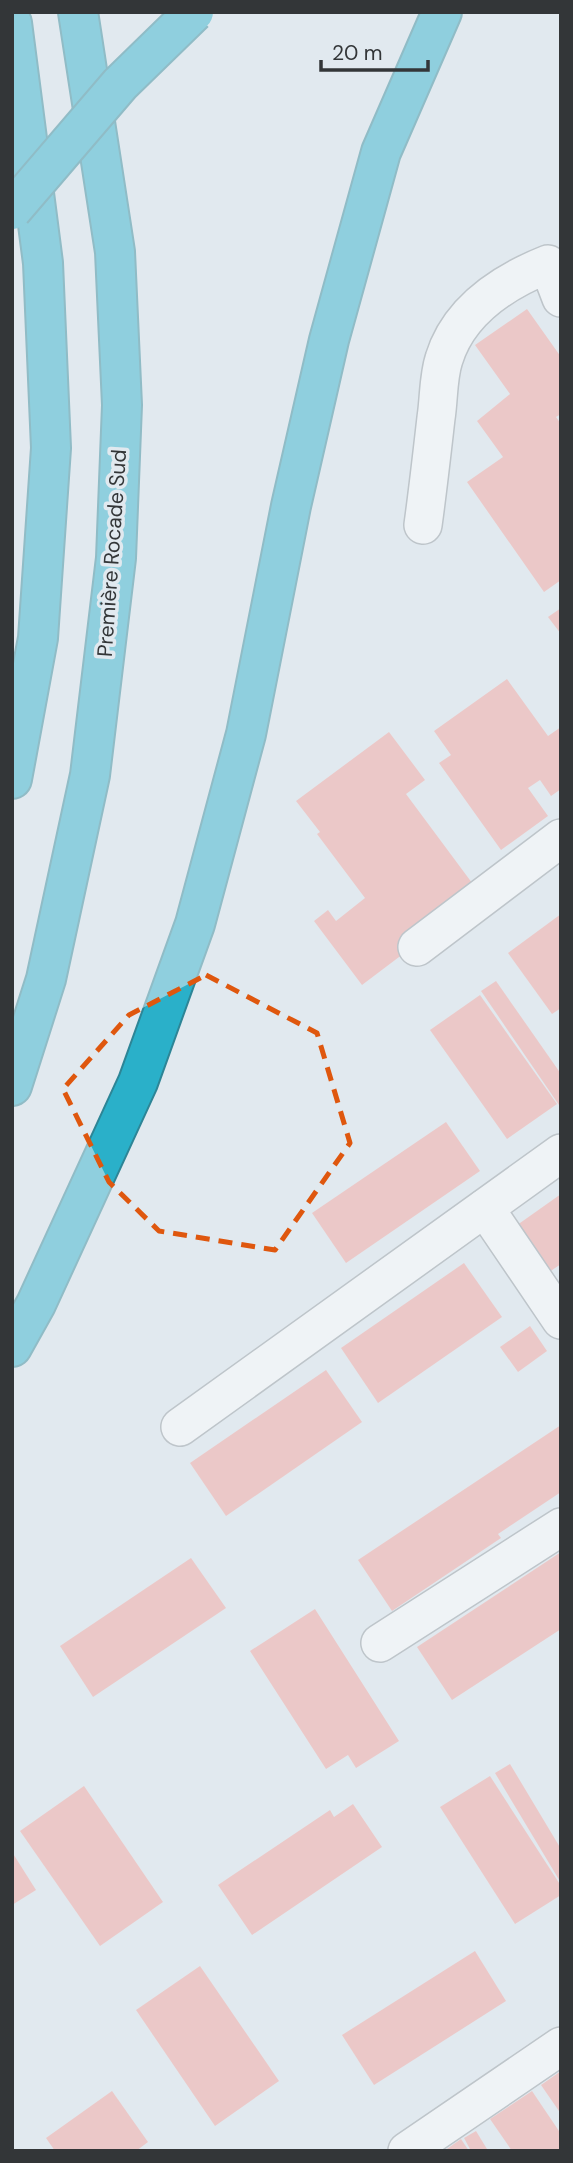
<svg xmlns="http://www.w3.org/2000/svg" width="573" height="2163" font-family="'DM Sans',sans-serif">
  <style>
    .building { fill: #f7a199 }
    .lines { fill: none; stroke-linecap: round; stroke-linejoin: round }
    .minor-casing { stroke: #92999e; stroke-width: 40 }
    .highway-casing { stroke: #2d8596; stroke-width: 42 }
    .minor { stroke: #fff; stroke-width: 37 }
    .highway { stroke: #2ab0c9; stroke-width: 38 }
    .highway-bridge-casing { stroke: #2d8596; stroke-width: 42; stroke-linecap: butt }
    .highway-bridge { stroke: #2ab0c9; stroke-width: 38 }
    .marked { fill: none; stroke: #df570e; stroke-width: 5; stroke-dasharray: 14 9; stroke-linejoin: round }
    .labels { text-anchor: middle; stroke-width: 7; stroke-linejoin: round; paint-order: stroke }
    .street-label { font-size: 21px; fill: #333638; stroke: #e1e9ef }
  </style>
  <rect width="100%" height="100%" fill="#e1e9ef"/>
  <g class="building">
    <polygon points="527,309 561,357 561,414 556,417 561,424 561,580 544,592 467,482 503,457 477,421 510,394 475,345"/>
    <polygon points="561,608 561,634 548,617"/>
    <polygon points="507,679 548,736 561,727 561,789 551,796 540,780 528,788 548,816 501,850 439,763 451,755 434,731"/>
    <polygon points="389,732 425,780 406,794 481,895 362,985 314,921 328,910 336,921 365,898 317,834 320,832 296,801"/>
    <polygon points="561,914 561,1008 552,1014 508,953"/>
    <polygon points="496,981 561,1074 559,1105 481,991"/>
    <polygon points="480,995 557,1104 507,1139 430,1030"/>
    <polygon points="446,1122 480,1171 346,1263 312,1213"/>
    <polygon points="561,1194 561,1264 536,1281 503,1235"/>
    <polygon points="464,1263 502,1317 378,1403 341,1348"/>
    <polygon points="530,1326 547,1351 518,1372 500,1347"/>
    <polygon points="326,1370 362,1422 226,1516 190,1463"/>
    <polygon points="561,1425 561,1492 498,1534 501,1538 392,1611 358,1560"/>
    <polygon points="561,1552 561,1629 452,1700 417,1647"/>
    <polygon points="191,1558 226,1608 93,1697 60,1646"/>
    <polygon points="315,1609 399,1741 356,1768 348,1755 326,1769 250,1651"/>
    <polygon points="510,1764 561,1849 561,1883 495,1773"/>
    <polygon points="490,1776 561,1886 561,1895 515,1924 440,1807"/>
    <polygon points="84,1786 163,1902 100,1946 20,1831"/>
    <polygon points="353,1804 382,1847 252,1935 218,1885 330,1810 334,1817"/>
    <polygon points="12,1852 36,1890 12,1905"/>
    <polygon points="475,1951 506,2001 374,2085 342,2035"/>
    <polygon points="200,1966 279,2081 215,2126 136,2010"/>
    <polygon points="561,2071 561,2114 541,2085"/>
    <polygon points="112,2091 148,2142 136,2151 55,2151 46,2138"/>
    <polygon points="532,2091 561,2134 561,2151 512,2151 490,2119"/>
    <polygon points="476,2131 487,2149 485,2151 471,2151 464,2138"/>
    <polygon points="461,2139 469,2151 444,2151"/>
  </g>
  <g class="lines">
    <defs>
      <g id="minor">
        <path d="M423,525c5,-36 9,-72 13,-107 3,-19 2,-41 8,-59 15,-49 59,-77 104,-95l13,34"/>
        <polyline points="417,947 561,838"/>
        <polyline points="485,1208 561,1320"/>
        <polyline points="180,1427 561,1153"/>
        <polyline points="380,1643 561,1527"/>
        <polyline points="407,2151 561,2046"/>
      </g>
      <g id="highway">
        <polyline points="12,23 43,263 51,448 38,638 12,779"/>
        <polyline points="12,1086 46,979 90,775 116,558 122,405 115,252 78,12"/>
        <polyline points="12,1347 36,1304 138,1082 195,924 246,734 291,506 329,340 381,152 442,12"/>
      </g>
    </defs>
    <use href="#minor" class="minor-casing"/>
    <use href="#highway" class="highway-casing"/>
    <use href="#minor" class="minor"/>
    <use href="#highway" class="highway"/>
    <defs>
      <polyline id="highway-bridge" points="12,210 120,84 194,12"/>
    </defs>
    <use href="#highway-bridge" class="highway-bridge-casing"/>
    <use href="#highway-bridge" class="highway-bridge"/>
  </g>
  <path d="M0 0H573V2163H0ZM206,975l111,58 33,110 -75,107 -116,-19 -50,-49 -46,-93 66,-74z" fill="#e1e9ef" fill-opacity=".55" fill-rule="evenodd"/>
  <path class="marked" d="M206,975l111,58 33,110 -75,107 -116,-19 -50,-49 -46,-93 66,-74z"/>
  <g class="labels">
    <g class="street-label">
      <text transform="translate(112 553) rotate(-86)" y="7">Première Rocade Sud</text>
    </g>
  </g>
  <rect width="573" height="2163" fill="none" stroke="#333638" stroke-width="28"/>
  <path d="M321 60v10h107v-10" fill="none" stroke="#333638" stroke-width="3.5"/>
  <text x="332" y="60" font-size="21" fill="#333638" stroke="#e1e9ef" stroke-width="5" paint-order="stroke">20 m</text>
</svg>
